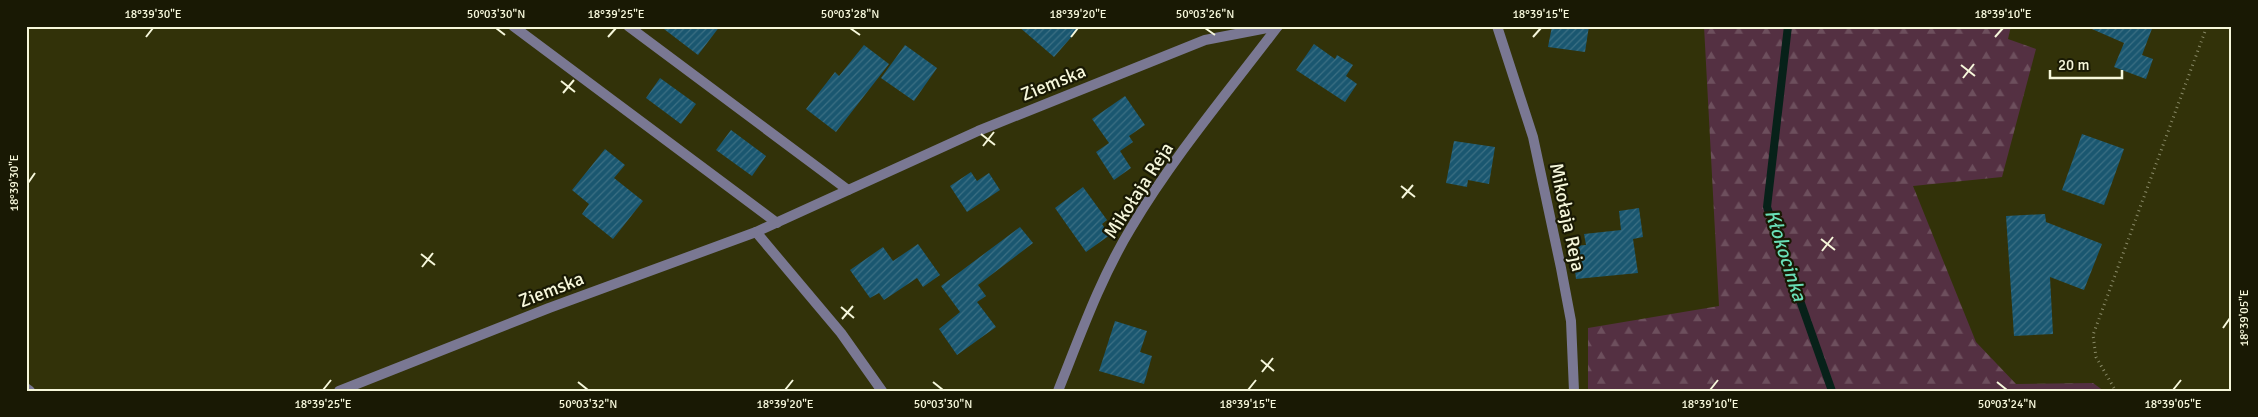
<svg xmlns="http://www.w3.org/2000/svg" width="2258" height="417" font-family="Signika,sans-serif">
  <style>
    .forest { fill: url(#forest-firs) }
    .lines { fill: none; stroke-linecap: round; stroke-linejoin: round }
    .stream { stroke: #072119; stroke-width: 8 }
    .building { fill: url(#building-hatch) }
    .path { stroke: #898a67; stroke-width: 3; stroke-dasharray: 1 4; stroke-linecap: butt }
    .service { stroke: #7a7893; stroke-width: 10 }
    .minor { stroke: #7a7893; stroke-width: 10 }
    .tertiary { stroke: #7a7893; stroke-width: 10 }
    .ticks { fill: none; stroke: #f6f7db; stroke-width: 2 }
    .labels { text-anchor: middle; stroke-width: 4.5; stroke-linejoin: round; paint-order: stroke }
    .street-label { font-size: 19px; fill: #f6f7db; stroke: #191904 }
    .water-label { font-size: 20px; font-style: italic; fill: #69dfb7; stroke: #191904 }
    .neatline { fill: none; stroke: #f6f7db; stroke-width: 2 }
    .ticks-label { font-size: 12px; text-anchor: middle; fill: #f6f7db }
  </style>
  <defs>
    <pattern id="forest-firs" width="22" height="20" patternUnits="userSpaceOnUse" patternTransform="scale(1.25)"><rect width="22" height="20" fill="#543042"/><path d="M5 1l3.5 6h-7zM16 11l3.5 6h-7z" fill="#6d4f5d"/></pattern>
    <pattern id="building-hatch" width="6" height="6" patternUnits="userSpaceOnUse" patternTransform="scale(1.25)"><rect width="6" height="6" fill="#1a5770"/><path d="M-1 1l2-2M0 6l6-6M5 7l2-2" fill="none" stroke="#3c7084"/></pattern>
  </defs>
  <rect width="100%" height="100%" fill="#323209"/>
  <polygon class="forest" points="1704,26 2011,26 2008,39 2036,49 2002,177 1913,186 1976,342 2016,384 2093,383 2104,391 1588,391 1588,328 1719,306"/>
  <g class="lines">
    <polyline class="stream" points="1788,26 1767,207 1832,391"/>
  </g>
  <g class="building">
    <polygon points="660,26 720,26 698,55"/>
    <polygon points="1018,26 1081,26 1054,57"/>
    <polygon points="1552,26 1589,26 1585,52 1548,47"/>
    <polygon points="2085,26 2153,26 2142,55 2153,59 2146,79 2114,67 2124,43"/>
    <polygon points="1314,44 1335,59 1337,55 1353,65 1346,76 1357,84 1345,102 1296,70"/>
    <polygon points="864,45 889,64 836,132 806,109 835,72 839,76"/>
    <polygon points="905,45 937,68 914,101 881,78"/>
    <polygon points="660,78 696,104 681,124 646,98"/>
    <polygon points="1125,96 1145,125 1129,136 1133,142 1120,151 1131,168 1114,180 1096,152 1109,143 1092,119"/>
    <polygon points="731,130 766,156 752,176 716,150"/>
    <polygon points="2082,134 2124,149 2104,205 2062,190"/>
    <polygon points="1454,141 1495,147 1489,184 1468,180 1467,187 1446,183"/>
    <polygon points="605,149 625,165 614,178 643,201 613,239 582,214 589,204 572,190"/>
    <polygon points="971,172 977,181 989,173 1000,190 967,212 950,186"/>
    <polygon points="1083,187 1107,220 1102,224 1110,235 1086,252 1055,208"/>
    <polygon points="1639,208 1643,237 1633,239 1638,273 1576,279 1572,246 1586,245 1584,234 1621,230 1619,211"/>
    <polygon points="2045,214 2046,222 2102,244 2084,290 2050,277 2053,334 2014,336 2006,216"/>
    <polygon points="1020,227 1033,243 978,285 986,296 977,302 996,327 957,355 939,329 960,312 941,286"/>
    <polygon points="918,244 940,275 923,287 917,278 884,300 879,293 870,298 850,270 883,247 893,261"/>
    <polygon points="1115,321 1147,331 1140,352 1152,356 1144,384 1099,371"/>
  </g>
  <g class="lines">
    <polyline class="path" points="2118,391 2114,388 2096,357 2093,335 2207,26"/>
    <g class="service">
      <polyline points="513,26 777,223"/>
      <polyline points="628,26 848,190"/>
    </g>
    <g class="minor">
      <polyline points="756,232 841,333 882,391"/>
      <polyline points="26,388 30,391"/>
      <polyline points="339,391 549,308 756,232 978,131 1205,40 1278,26"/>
    </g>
    <g class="tertiary">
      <polyline points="1497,26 1533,137 1561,268 1571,321 1574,391"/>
      <path d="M1058,391c22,-55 42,-112 73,-163 42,-71 97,-136 147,-202"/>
    </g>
  </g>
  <path class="ticks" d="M496,28l9,7M850,28l10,7M1205,28l10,7M146,37l7,-9M608,37l8,-9M1071,37l7,-9M1533,37l8,-9M1995,37l8,-9M1961,65l14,11M1963,78l11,-14M561,81l14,11M563,93l11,-13M981,134l14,11M983,146l11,-14M28,183l7,-10M1401,186l14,11M1402,198l11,-13M1821,239l14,11M1822,251l11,-14M421,254l14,11M422,267l11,-14M841,307l13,11M842,319l11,-13M2223,328l7,-10M1261,360l13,11M1262,372l11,-14M578,382l10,8M933,382l10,8M1997,382l10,8M323,390l8,-10M785,390l8,-10M1248,390l8,-10M1710,390l8,-10M2173,390l8,-10"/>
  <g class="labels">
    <g class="street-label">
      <text transform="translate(1053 82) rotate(-22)" y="7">Ziemska</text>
      <text transform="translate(1138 190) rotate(-57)" y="7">Mikołaja Reja</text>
      <text transform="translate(1568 217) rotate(78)" y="7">Mikołaja Reja</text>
      <text transform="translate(551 289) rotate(-21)" y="7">Ziemska</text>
    </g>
    <g class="water-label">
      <text transform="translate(1786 255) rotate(72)" y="7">Kłokocinka</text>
    </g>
  </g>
  <rect width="2258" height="417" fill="none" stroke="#191904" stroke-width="55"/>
  <path d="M2050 70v8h72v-8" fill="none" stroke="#f6f7db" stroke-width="2.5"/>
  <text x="2058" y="70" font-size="15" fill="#f6f7db" stroke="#191904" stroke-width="4" paint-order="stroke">20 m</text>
  <rect x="28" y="28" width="2202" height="362" class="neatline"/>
  <g class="ticks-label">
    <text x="153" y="18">18°39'30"E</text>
    <text x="496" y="18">50°03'30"N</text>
    <text x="616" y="18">18°39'25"E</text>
    <text x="850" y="18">50°03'28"N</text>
    <text x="1078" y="18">18°39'20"E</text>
    <text x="1205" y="18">50°03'26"N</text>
    <text x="1541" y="18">18°39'15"E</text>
    <text x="2003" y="18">18°39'10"E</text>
    <text transform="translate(14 183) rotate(-90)" y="4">18°39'30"E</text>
    <text transform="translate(2244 318) rotate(-90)" y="4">18°39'05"E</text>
    <text x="323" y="408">18°39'25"E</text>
    <text x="588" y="408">50°03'32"N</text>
    <text x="785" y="408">18°39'20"E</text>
    <text x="943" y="408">50°03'30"N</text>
    <text x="1248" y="408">18°39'15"E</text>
    <text x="1710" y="408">18°39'10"E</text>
    <text x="2007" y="408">50°03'24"N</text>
    <text x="2173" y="408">18°39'05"E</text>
  </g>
</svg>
